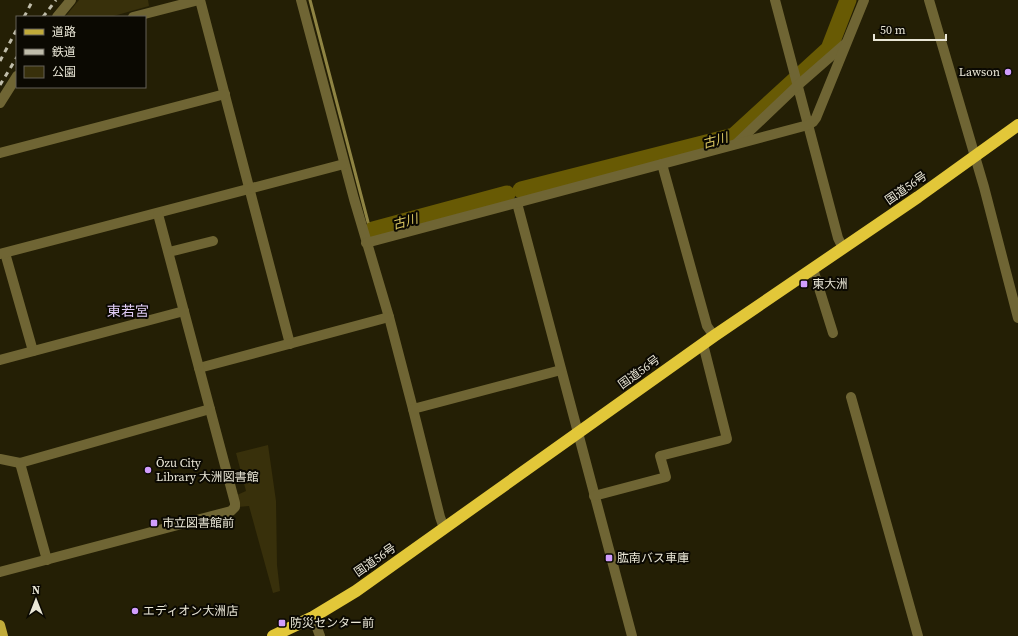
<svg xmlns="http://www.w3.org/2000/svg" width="1018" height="636" font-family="'Source Serif 4','Noto Sans JP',serif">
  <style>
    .green { fill: #38300b }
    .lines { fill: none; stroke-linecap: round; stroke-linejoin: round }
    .stream { stroke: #8f8443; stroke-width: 3 }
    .river { stroke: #685a04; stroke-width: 17 }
    .minor { stroke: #6f6534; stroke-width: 10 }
    .major { stroke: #c1ab3a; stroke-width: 10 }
    .highway { stroke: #e2c739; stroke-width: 12 }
    .rail { stroke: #c0bdab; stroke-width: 3; stroke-dasharray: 5 5; stroke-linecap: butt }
    .poi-dot { fill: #d19dfe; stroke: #0b0902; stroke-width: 1.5 }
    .labels { text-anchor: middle; stroke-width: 4; stroke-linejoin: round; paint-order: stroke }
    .poi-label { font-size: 12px; fill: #e9e6d6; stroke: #0b0902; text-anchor: start }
    .street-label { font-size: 12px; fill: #e9e6d6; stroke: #0b0902 }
    .water-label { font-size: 13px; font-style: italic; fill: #dfca64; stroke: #0b0902 }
    .quarter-label { font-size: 14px; fill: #e1cdf6; stroke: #0b0902 }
  </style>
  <rect width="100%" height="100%" fill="#241f05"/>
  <g class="green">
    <polygon points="79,0 148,0 149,6 110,17 65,17"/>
    <polygon points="268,445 276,501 277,565 280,591 273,593 249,506 238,507 237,495 246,491 236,453"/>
  </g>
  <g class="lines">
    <polyline class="stream" points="310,0 368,222 373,230"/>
    <g class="river">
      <polyline points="521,190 734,136 829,49 848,0"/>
      <polyline points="373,230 507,194"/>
    </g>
    <g class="minor">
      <polyline points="200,0 290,344"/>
      <polyline points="301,0 354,199 389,317 413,409 561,370"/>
      <polyline points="775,0 838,238 843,248"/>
      <polyline points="929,0 984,187 1018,318"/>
      <polyline points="57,17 71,0"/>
      <polyline points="133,17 199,0"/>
      <polyline points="0,103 17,76"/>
      <polyline points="736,144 797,86 845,44"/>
      <polyline points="0,153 225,94"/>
      <polyline points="662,164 707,326 714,336"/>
      <polyline points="517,203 632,636"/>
      <polyline points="366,243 808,125 813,122 816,118 864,0"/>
      <polyline points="169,252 213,241"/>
      <polyline points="5,253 33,351"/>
      <polyline points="0,254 344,164"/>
      <polyline points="813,269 833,333"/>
      <polyline points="0,360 184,311"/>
      <polyline points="199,368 389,317"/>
      <polyline points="851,397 918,636"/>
      <polyline points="413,409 440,517 444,528"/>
      <polyline points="0,459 20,463 210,409"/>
      <polyline points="20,463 47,560"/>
      <polyline points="594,496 666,477 660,456 727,439 703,344"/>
      <polyline points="0,572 231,511 235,507 235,503 158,214"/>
      <polyline points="313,617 320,636"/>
    </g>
    <polyline class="major" points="0,625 3,636"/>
    <polyline class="highway" points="273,636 313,617 356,591 714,336 918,197 1018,125"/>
    <g class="rail">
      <polyline points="24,17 33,0"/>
      <polyline points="43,17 56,0"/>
      <polyline points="0,61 17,29"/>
      <polyline points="0,85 17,57"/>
    </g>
  </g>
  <g class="poi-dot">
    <circle cx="1008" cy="72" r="4"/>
    <rect x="800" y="280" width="8" height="8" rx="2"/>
    <circle cx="148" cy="470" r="4"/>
    <rect x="150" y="519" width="8" height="8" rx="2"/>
    <rect x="605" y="554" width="8" height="8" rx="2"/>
    <circle cx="135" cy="611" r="4"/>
    <rect x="278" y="619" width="8" height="8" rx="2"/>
  </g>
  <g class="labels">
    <g class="poi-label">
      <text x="1000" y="76" text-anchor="end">Lawson</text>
      <text x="812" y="288">東大洲</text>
      <text x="156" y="467">Ōzu City<tspan x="156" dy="14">Library 大洲図書館</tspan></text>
      <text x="162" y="527">市立図書館前</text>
      <text x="617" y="562">肱南バス車庫</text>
      <text x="143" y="615">エディオン大洲店</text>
      <text x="290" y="627">防災センター前</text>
    </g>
    <g class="street-label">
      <text transform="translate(906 188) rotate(-35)" y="4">国道56号</text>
      <text transform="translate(639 372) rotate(-36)" y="4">国道56号</text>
      <text transform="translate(375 560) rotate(-35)" y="4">国道56号</text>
    </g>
    <g class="water-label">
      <text transform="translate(715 140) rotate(-15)" y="5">古川</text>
      <text transform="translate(405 221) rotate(-15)" y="5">古川</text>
    </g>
    <g class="quarter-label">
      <text x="128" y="316">東若宮</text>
    </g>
  </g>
  <rect x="16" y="16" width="130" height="72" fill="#0b0902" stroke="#646157"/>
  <rect x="24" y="29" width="20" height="6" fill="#c1ab3a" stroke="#646157"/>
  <text x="52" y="36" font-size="12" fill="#e9e6d6">道路</text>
  <rect x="24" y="49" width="20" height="6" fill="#c0bdab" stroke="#646157"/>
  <text x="52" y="56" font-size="12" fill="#e9e6d6">鉄道</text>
  <rect x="24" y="66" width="20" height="12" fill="#38300b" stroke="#646157"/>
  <text x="52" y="76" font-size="12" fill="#e9e6d6">公園</text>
  <g transform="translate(36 600)" stroke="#0b0902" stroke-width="3" paint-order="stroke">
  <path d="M0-3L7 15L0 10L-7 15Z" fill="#e9e6d6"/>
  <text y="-6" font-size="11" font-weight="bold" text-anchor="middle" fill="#e9e6d6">N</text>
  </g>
  <path d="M874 34v6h72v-6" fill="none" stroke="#e9e6d6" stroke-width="2"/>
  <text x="880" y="34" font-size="12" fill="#e9e6d6" stroke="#0b0902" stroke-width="3" paint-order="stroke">50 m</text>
</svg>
